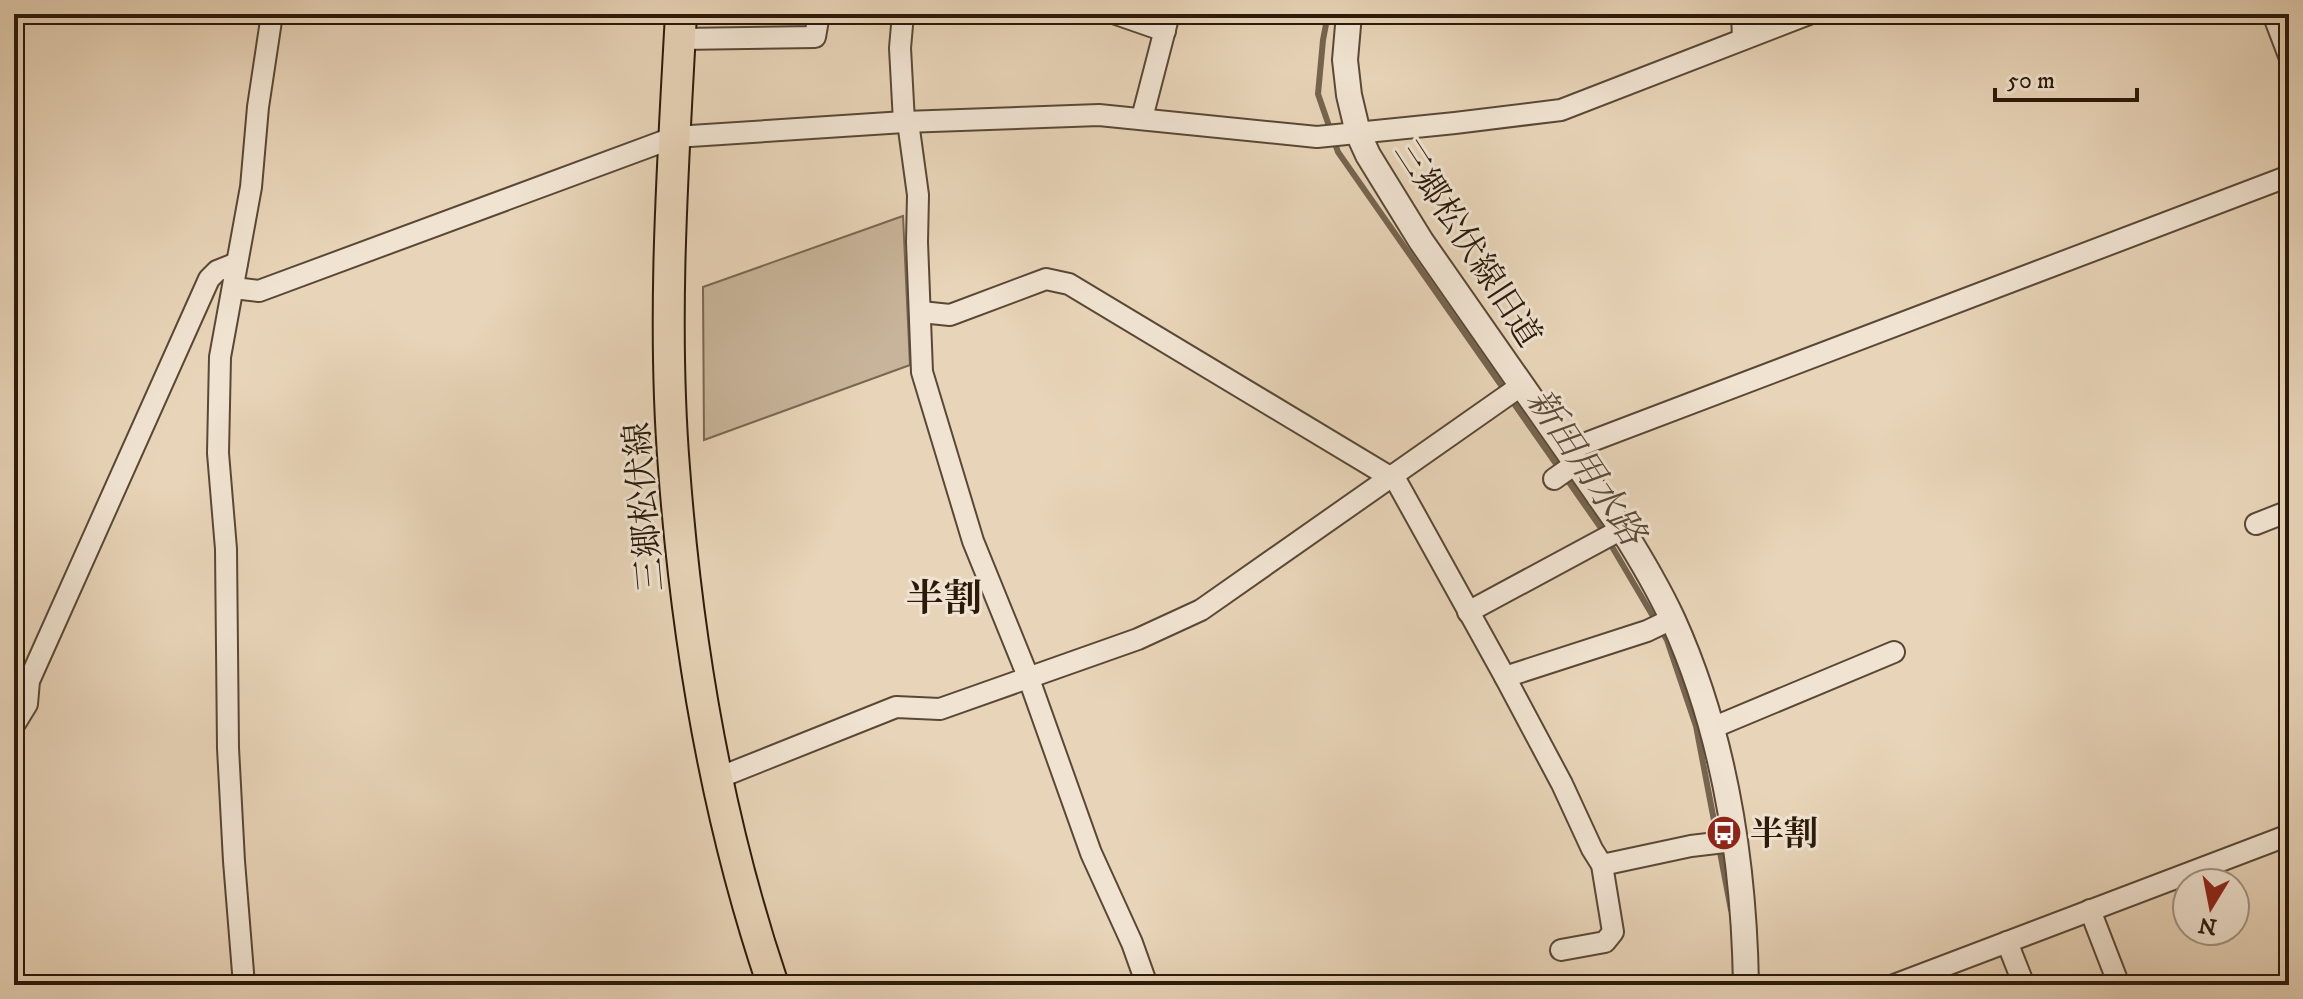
<svg xmlns="http://www.w3.org/2000/svg" width="2303" height="999" font-family="'IM FELL DW Pica','Noto Serif JP',serif">
  <style>
    .green { fill: #c8b49a; stroke: #7a6752; stroke-width: 2 }
    .lines { fill: none; stroke-linecap: round; stroke-linejoin: round }
    .stream { stroke: #76644f; stroke-width: 6 }
    .minor-casing { stroke: #5a4836; stroke-width: 24 }
    .tertiary-casing { stroke: #5a4836; stroke-width: 28 }
    .primary-casing { stroke: #2b1a0a; stroke-width: 34 }
    .minor { stroke: #f0e3d1; stroke-width: 20 }
    .tertiary { stroke: #f0e3d1; stroke-width: 24 }
    .primary { stroke: #e8d4b8; stroke-width: 30 }
    .labels { text-anchor: middle; stroke-width: 6; stroke-linejoin: round; paint-order: stroke }
    .street-label { font-size: 34px; fill: #2b1a0a; stroke: #f0e3d1 }
    .poi-label { font-size: 34px; font-weight: bold; fill: #2b1a0a; stroke: #f0e3d1; text-anchor: start }
    .water-label { font-size: 36px; font-style: italic; fill: #5d4b38; stroke: #f0e3d1 }
    .quarter-label { font-size: 38px; font-weight: bold; fill: #2b1a0a; stroke: #f0e3d1 }
  </style>
  <rect width="100%" height="100%" fill="#e8d4b8"/>
  <filter id="stains"><feTurbulence type="fractalNoise" baseFrequency=".0025" numOctaves="4"/><feColorMatrix values="0 0 0 0 .2 0 0 0 0 .09 0 0 0 0 .02 0 0 0 .5 -.17"/></filter>
  <radialGradient id="worn" r=".72"><stop offset=".6" stop-color="#630" stop-opacity="0"/><stop offset="1" stop-color="#630" stop-opacity=".3"/></radialGradient>
  <polygon class="green" points="903,216 910,365 704,440 703,287"/>
  <g class="lines">
    <polyline class="stream" points="1328,14 1323,40 1318,94 1338,152 1601,528 1667,640 1696,726 1731,910"/>
    <defs>
      <g id="minor">
        <polyline points="903,14 900,48 904,122"/>
        <polyline points="1116,14 1165,31"/>
        <polyline points="1742,14 1743,38"/>
        <polyline points="2273,14 2289,56"/>
        <polyline points="680,39 815,37 819,14"/>
        <polyline points="1142,118 1169,14"/>
        <polyline points="908,122 918,195 917,242 922,372 973,541 1029,679 1091,853 1132,943 1147,985"/>
        <polyline points="234,288 259,291 675,137 904,122 1099,115 1317,137 1455,123 1561,110 1809,14"/>
        <polyline points="921,312 950,315 1046,279 1069,284 1390,477"/>
        <polyline points="1568,450 2289,176"/>
        <polyline points="1393,475 1505,677 1562,784 1592,849 1602,865 1613,932 1605,942 1561,950"/>
        <polyline points="1554,479 1578,462"/>
        <polyline points="2256,524 2289,511"/>
        <polyline points="1468,612 1622,529"/>
        <polyline points="1505,677 1647,631 1672,619"/>
        <polyline points="16,722 27,704 29,681 209,279 217,271 237,263"/>
        <polyline points="1712,728 1894,652"/>
        <polyline points="718,778 896,707 940,709 1138,639 1201,610 1522,385"/>
        <polyline points="1602,865 1691,846 1733,841"/>
        <polyline points="2090,910 2119,985"/>
        <polyline points="2007,942 2024,985"/>
        <polyline points="244,985 234,861 228,748 226,549 218,453 220,357 251,187 258,107 272,14"/>
        <polyline points="1894,985 2289,835"/>
      </g>
      <path id="tertiary" d="M1349,14l-4,46 4,35 9,38 10,22 53,86 201,288c19,30 36,59 51,91 51,113 71,242 73,365"/>
      <path id="primary" d="M681,14c-8,150 -19,304 -7,454 13,174 43,352 99,517"/>
    </defs>
    <use href="#minor" class="minor-casing"/>
    <use href="#tertiary" class="tertiary-casing"/>
    <use href="#primary" class="primary-casing"/>
    <use href="#minor" class="minor"/>
    <use href="#tertiary" class="tertiary"/>
    <use href="#primary" class="primary"/>
  </g>
  <defs>
    <symbol id="bus-disc" viewBox="-11 -11 22 22"><circle r="9.5" fill="#8f2418" stroke="#f0e3d1"/><path d="M-5-6H5V4H4V6H2V4H-2V6H-4V4H-5ZM-3.5-4V0h7V-4ZM-3.5 1.2v1.5H-2V1.2ZM2 1.2v1.5H3.5V1.2Z" fill="#fff"/></symbol>
  </defs>
  <g fill-rule="evenodd">
    <use href="#bus-disc" x="1704" y="813" width="40" height="40"/>
  </g>
  <g class="labels">
    <g class="street-label">
      <text transform="translate(1469 243) rotate(57)" y="12">三郷松伏線旧道</text>
      <text transform="translate(643 507) rotate(-95)" y="12">三郷松伏線</text>
    </g>
    <g class="poi-label">
      <text x="1750" y="845">半割</text>
    </g>
    <g class="water-label">
      <text transform="translate(1587 466) rotate(56)" y="13">新田用水路</text>
    </g>
    <g class="quarter-label">
      <text x="944" y="611">半割</text>
    </g>
  </g>
  <rect width="2303" height="999" fill="none" stroke="#e8d4b8" stroke-width="48"/>
  <rect x="16" y="16" width="2271" height="967" fill="none" stroke="#2b1a0a" stroke-width="4"/>
  <rect x="24" y="24" width="2255" height="951" fill="none" stroke="#2b1a0a" stroke-width="2"/>
  <g transform="translate(2211 907) rotate(190)"><circle r="38" fill="#f0e3d1" stroke="#a19381" stroke-width="2"/>
  <path d="M0-6L14 30L0 20L-14 30Z" fill="#8f2418"/>
  <text y="-12" font-size="22" font-weight="bold" text-anchor="middle" fill="#2b1a0a">N</text>
  </g>
  <path d="M1995 88v12h142v-12" fill="none" stroke="#2b1a0a" stroke-width="4"/>
  <text x="2007" y="88" font-size="24" fill="#2b1a0a" stroke="#f0e3d1" stroke-width="6" paint-order="stroke">50 m</text>
  <rect width="100%" height="100%" filter="url(#stains)"/>
  <rect width="100%" height="100%" fill="url(#worn)"/>
</svg>
